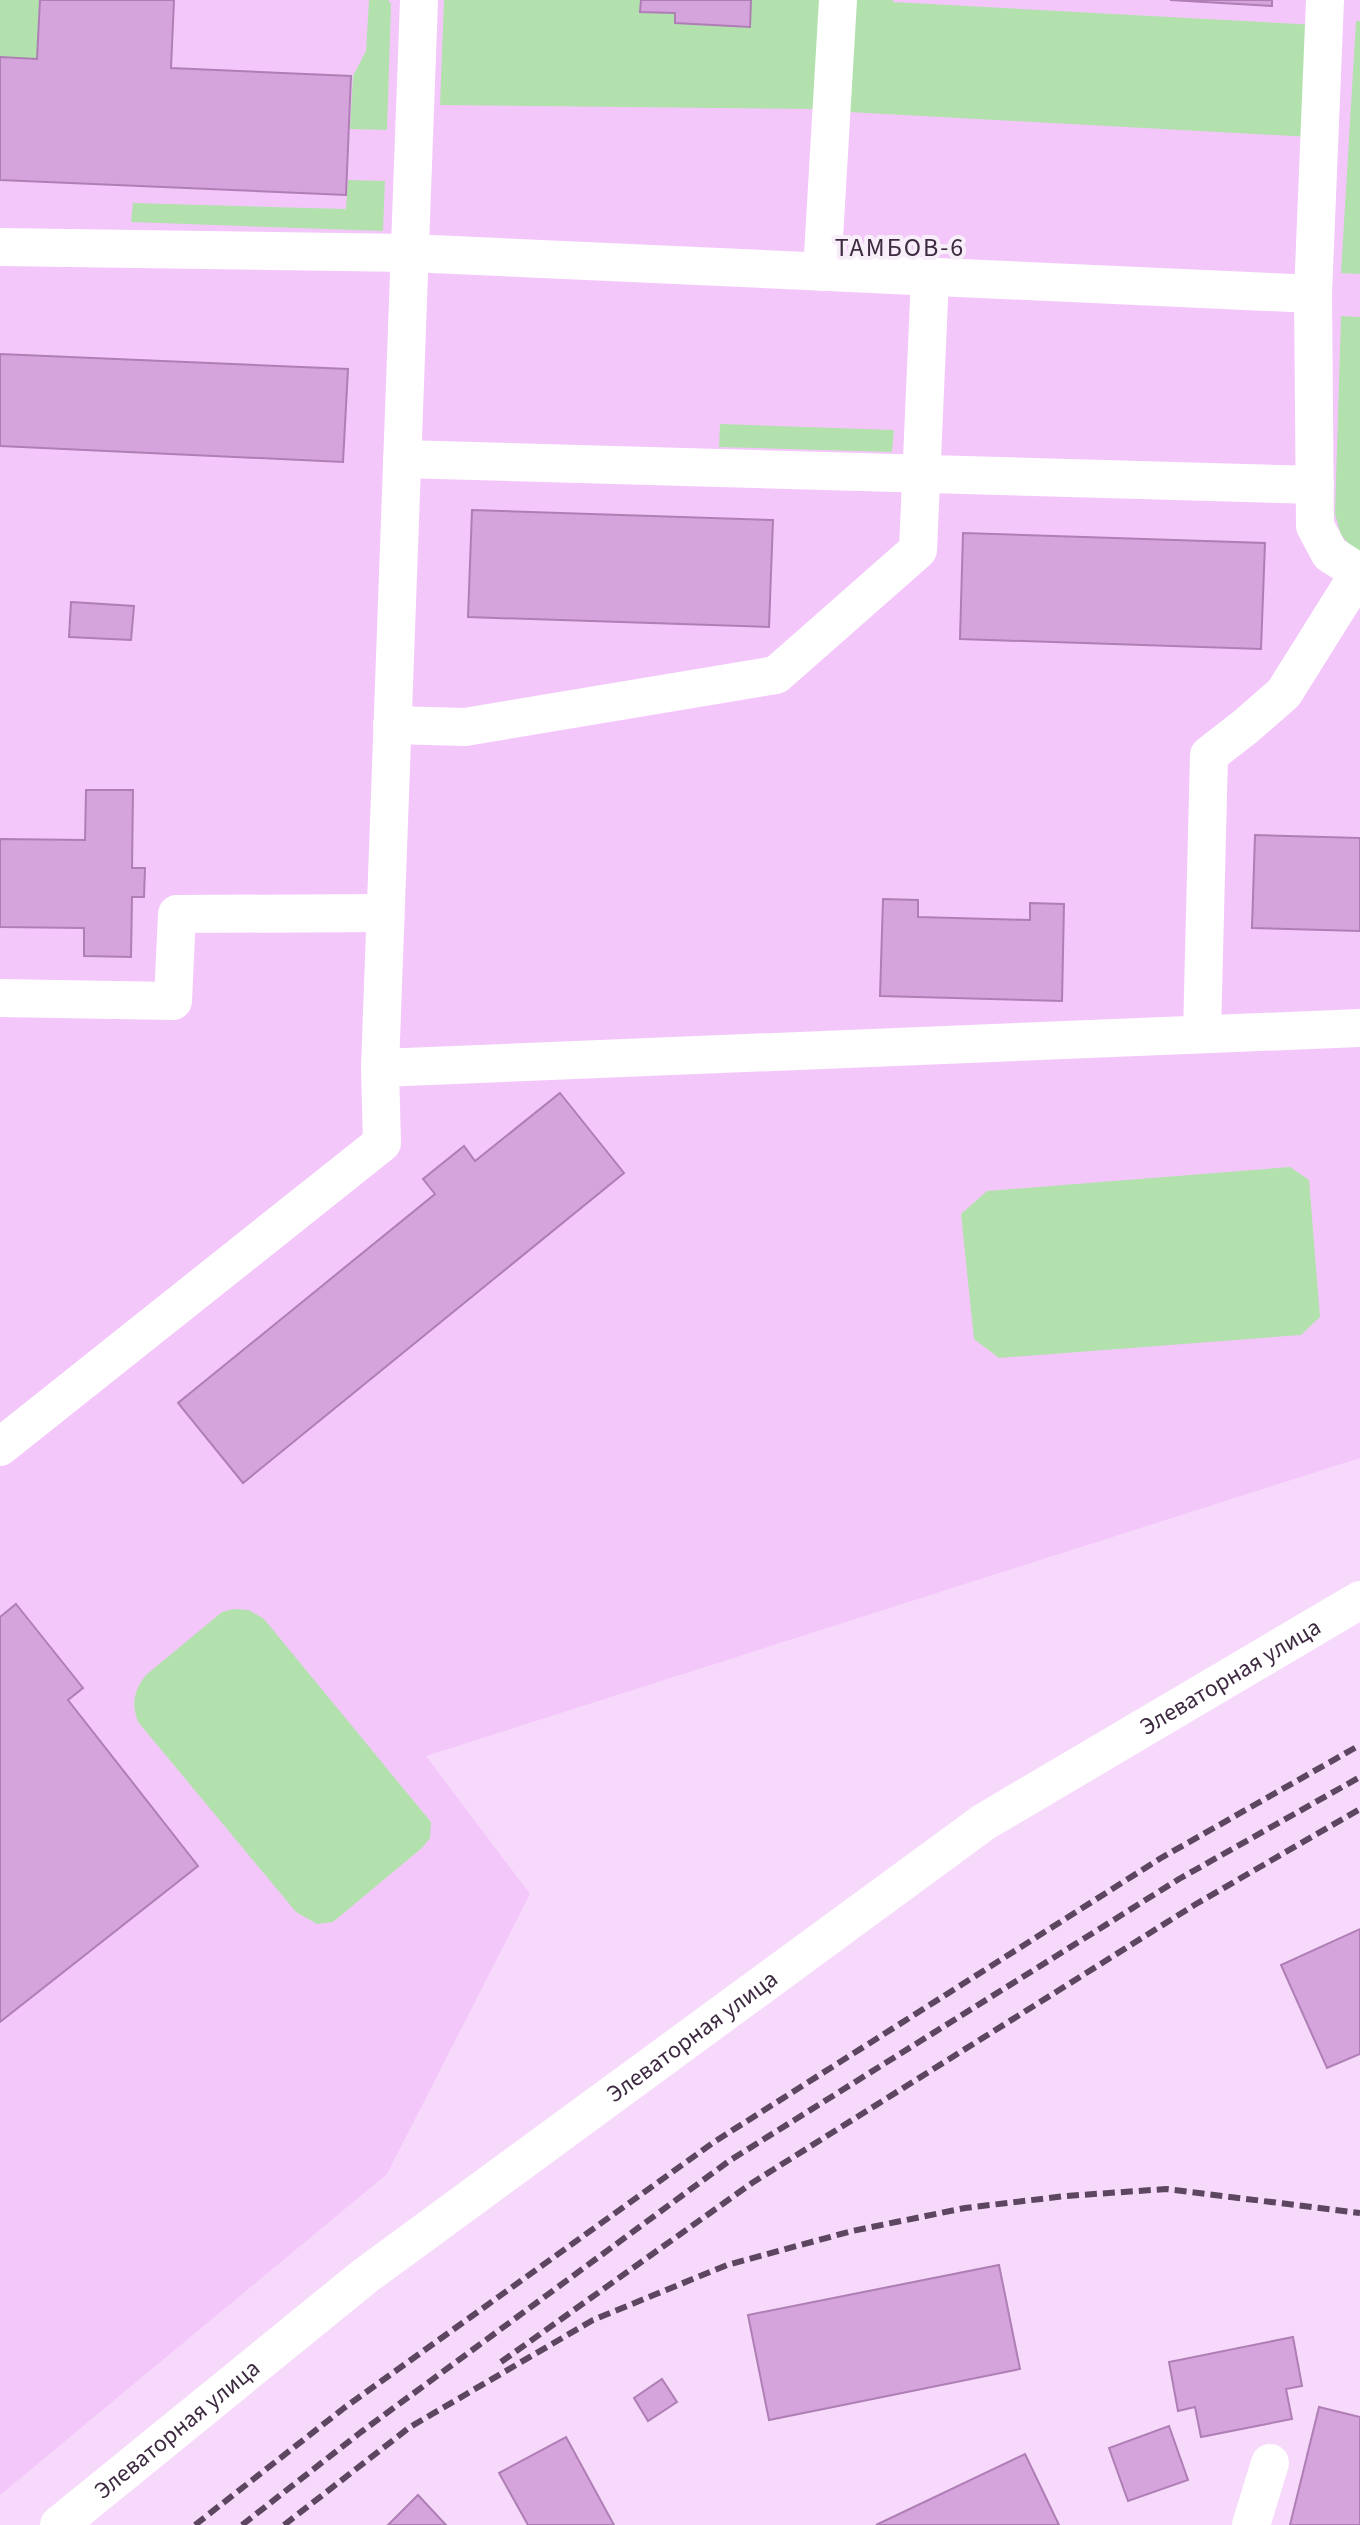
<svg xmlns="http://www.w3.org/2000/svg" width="1360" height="2525" font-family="'Source Sans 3',sans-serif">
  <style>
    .built { fill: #f4c7fb }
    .green { fill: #b3e1ae }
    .building { fill: #d6a4dd; stroke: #ae7eb5; stroke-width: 2 }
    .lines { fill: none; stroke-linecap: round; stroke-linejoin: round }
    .minor { stroke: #fff; stroke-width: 38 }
    .rail { stroke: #5d4760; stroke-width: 6; stroke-dasharray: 12 6; stroke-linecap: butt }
    .labels { text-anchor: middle; stroke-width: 8; stroke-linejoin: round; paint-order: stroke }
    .street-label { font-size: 24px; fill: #3e2a41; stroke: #f8eefa }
    .neighbourhood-label { font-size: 26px; letter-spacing: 2px; fill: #3e2a41; stroke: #f8eefa }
  </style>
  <rect width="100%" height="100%" fill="#f7d9fc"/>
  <polygon class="built" points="0,0 1360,0 1360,1458 426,1756 530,1894 387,2174 0,2495"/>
  <g class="green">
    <polygon points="0,0 40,0 37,59 0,57"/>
    <polygon points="369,0 388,0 391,4 387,130 350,129 353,76 366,51"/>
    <polygon points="444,0 641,0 640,12 675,13 675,23 749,27 751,0 823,0 816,109 440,105"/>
    <polygon points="855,0 893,0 893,2 1317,25 1311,137 848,112"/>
    <polygon points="1356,21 1360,21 1360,274 1341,273"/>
    <polygon points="348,180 385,181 383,231 131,222 133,203 346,209"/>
    <polygon points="1341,316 1360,317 1360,556 1341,535 1335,514"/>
    <polygon points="720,424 894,430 892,452 719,447"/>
    <polygon points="1290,1167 1309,1180 1320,1317 1301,1335 999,1358 974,1339 961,1214 987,1191"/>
    <path d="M233,1609l16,1 15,9 167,203 -1,16 -8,10 -89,74 -16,2 -21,-12 -158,-190c-7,-19 -4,-32 8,-47l76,-63z"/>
  </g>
  <g class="building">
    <polygon points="40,0 174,0 171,68 351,76 346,195 0,180 0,57 37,59"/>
    <polygon points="641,0 751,0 750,27 675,23 675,13 640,12"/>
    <polygon points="1170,0 1272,0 1272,6"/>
    <polygon points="0,354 348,369 343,462 0,446"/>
    <polygon points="472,510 773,520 769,627 468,617"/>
    <polygon points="963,533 1265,543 1261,649 960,639"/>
    <polygon points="71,602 134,606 131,640 69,637"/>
    <polygon points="86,790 133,790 132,868 145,868 144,897 132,897 131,957 84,956 84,928 0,927 0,839 85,840"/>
    <polygon points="1255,835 1360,838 1360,931 1252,928"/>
    <polygon points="883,899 918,900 918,917 1030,920 1030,903 1064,904 1062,1001 880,996"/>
    <polygon points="560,1093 624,1173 243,1483 178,1403 435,1194 423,1179 464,1146 475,1161"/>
    <polygon points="16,1604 83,1688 68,1700 198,1866 0,2022 0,1617"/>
    <polygon points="1360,1929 1360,2054 1327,2068 1281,1965"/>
    <polygon points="999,2265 1020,2369 769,2420 748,2315"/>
    <polygon points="1293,2337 1302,2386 1286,2389 1292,2419 1201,2437 1195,2407 1178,2411 1169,2362"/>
    <polygon points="662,2379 677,2402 648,2421 634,2398"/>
    <polygon points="1319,2407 1360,2417 1360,2525 1290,2525"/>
    <polygon points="1169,2426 1188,2480 1128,2501 1109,2448"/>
    <polygon points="566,2437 614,2525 528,2525 499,2473"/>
    <polygon points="1025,2454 1059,2525 876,2525"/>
    <polygon points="418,2495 446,2525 388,2525"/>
  </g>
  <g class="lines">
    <g class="minor">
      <polyline points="419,0 380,1068 1360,1028"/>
      <polyline points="0,247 410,253 1313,294 1325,0"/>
      <polyline points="822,272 838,0"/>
      <polyline points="1313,294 1315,526 1330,554 1360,573"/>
      <polyline points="402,459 1315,485"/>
      <polyline points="392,725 465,727 776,675 918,550 930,277"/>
      <polyline points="0,998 173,1001 177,914 384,913"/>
      <polyline points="1202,1033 1209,755 1245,727 1284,693 1359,573"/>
      <polyline points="0,1447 382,1143 380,1068"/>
      <path id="s1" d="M59,2525l306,-249 619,-454 376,-222"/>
      <polyline points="1251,2525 1270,2463"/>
    </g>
    <g class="rail">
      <polyline points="501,2362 752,2183 1196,1904 1360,1809"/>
      <polyline points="195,2525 344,2408 714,2142 1161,1858 1360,1745"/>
      <polyline points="242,2525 361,2432 729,2161 1179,1879 1360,1777"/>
      <polyline points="284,2525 410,2427 593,2320 727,2265 852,2231 965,2208 1066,2196 1166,2189 1360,2213"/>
    </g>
  </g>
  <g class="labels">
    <g class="street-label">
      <text dy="8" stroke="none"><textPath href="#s1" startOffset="1448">Элеваторная улица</textPath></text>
      <text dy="8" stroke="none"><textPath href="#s1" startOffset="800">Элеваторная улица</textPath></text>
      <text dy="8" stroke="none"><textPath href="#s1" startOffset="152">Элеваторная улица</textPath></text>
    </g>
    <g class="neighbourhood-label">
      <text x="900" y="256">ТАМБОВ-6</text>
    </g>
  </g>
</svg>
